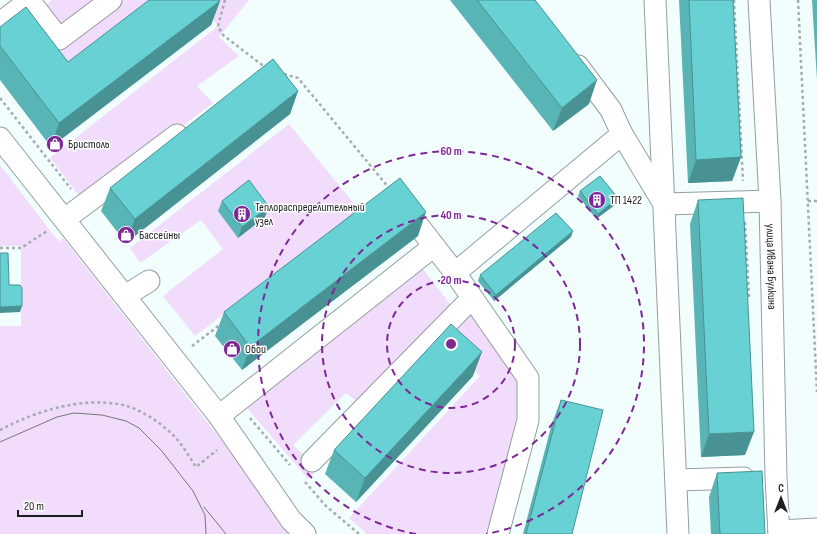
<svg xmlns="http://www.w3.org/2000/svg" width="817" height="534" font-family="'Sofia Sans Condensed',sans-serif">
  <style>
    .green { fill: #f2dcfb }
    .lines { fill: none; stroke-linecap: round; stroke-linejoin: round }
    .minor-casing { stroke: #959f9f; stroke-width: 23 }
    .path { stroke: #a4acac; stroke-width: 2.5; stroke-dasharray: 3 3; stroke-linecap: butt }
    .minor { stroke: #fff; stroke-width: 21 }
    .tram { stroke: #727878; stroke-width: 1 }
    .wall { fill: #59b4b5 }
    .shaded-wall { fill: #489294 }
    .building { fill: #67d1d3; stroke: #489294 }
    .ring { fill: none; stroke: #7d2897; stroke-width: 2; stroke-dasharray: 7 5 }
    .labels { text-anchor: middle; stroke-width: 3; stroke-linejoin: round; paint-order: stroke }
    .poi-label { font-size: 12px; fill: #1c1f1f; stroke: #fff; text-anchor: start }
    .street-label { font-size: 12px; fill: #1c1f1f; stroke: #fff }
    .centre { fill: #7d2897; stroke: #fff; stroke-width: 2 }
    .ring-label { font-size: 12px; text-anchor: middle; font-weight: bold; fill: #7d2897; stroke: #fff; stroke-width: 3; stroke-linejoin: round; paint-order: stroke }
  </style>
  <rect width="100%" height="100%" fill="#f2fdfd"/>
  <g class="green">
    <polygon points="52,0 108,0 60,37 39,10"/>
    <polygon points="113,0 164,0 60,80 37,12 59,41"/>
    <polygon points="198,0 249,0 219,37 239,56 197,86 213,103 84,202 50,158 218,26"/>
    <polygon points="289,124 360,211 195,336 163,296 223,249 201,220 140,263 130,248"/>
    <polygon points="0,165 59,242 63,238 295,534 0,534 0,326 21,326 21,246 0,246"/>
    <polygon points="419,264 454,309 361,404 346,393 293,445 318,469 308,479 242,402"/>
    <polygon points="470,308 522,378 522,418 491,534 367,534 349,518 480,376 440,339"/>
  </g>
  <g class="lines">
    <defs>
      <g id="minor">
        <polyline points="29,0 59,39 111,0"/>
        <polyline points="655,0 678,534"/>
        <path id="s1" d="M759,0l11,201 6,276 3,57"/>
        <polyline points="0,23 29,1"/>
        <polyline points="578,66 611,110 622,134 664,204 770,201"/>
        <polyline points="0,138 219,416 291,520 305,534"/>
        <polyline points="403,206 455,273 528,378 528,420 498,534"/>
        <polyline points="65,219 177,135"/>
        <polyline points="455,273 622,134"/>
        <polyline points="125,296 149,281"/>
        <polyline points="219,416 434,246"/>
        <polyline points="312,461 472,298"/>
        <polyline points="677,480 744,478"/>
        <polyline points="779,531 817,529"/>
      </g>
    </defs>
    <use href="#minor" class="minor-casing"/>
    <g class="path">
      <polyline points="225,0 218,26 223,35 266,68"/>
      <polyline points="734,0 743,181"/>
      <polyline points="798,0 817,392"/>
      <polyline points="284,74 298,78 389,188"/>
      <polyline points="0,98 71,189"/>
      <polyline points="808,201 817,201"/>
      <polyline points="745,222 749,297"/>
      <polyline points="0,248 21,248 47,231"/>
      <polyline points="192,346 221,324"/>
      <polyline points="250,418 290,465"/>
      <path d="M0,430c36,-19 85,-35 127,-24 16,5 34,17 46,29 9,9 16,21 23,32l21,-17"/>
      <polyline points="305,482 326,506 359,534"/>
    </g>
    <use href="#minor" class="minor"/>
    <g class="tram">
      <polyline points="0,442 57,417 74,413 102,415 126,421 139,428 161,450 193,491 205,515 206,534"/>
      <polyline points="204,507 226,534"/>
    </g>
  </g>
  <g class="wall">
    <polygon points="450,0 535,0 589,104 553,131"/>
    <polygon points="679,0 733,0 741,157 732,181 688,183"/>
    <polygon points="812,0 817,0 817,80"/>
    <polygon points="220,1 211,25 51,147 0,80 0,27 68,62"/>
    <polygon points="298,91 290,114 126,243 101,211 110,188"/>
    <polygon points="580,191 616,204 596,219 578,196"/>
    <polygon points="698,200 745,455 701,457 690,224"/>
    <polygon points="222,201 265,217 238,238 218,211"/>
    <polygon points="418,236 242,370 215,336 224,312"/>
    <polygon points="571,237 494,301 478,281 480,275"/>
    <polygon points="473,376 356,502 325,474 334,450"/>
    <polygon points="561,400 572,534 523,534 552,423"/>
    <polygon points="717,473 765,534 711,534 709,497"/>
  </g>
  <g class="shaded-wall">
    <polygon points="220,1 211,25 51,147 59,123"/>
    <polygon points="597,80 589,104 553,131 562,108"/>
    <polygon points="298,91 290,114 126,243 135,219"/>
    <polygon points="741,157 732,181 688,183 696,160"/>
    <polygon points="618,198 616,204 596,219 598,214"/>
    <polygon points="269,207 265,217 238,238 242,227"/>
    <polygon points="426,212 418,236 242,370 250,347"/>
    <polygon points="573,231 571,237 494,301 496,295"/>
    <polygon points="22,306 20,312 0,313 0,307"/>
    <polygon points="482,352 473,376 356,502 365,478"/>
    <polygon points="754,432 745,455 701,457 709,434"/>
  </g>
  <g class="building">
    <polygon points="149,0 219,0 220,1 59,123 0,46 0,27 26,7 68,62"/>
    <polygon points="477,0 535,0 597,80 562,108"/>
    <polygon points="689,0 733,0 741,157 696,160"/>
    <polygon points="273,59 298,91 135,219 110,188"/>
    <polygon points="600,176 618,198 598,214 580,191"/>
    <polygon points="400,178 426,212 250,347 224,312"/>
    <polygon points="249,180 269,207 242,227 222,201"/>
    <polygon points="743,198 754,432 709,434 698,200"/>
    <polygon points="556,213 573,231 496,295 480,275"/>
    <polygon points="0,253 8,253 9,285 20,285 22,288 22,306 0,307"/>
    <polygon points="451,324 482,352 365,478 334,450"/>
    <polygon points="561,400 603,410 572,534 526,534"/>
    <polygon points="762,471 765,534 720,534 717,473"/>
  </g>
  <g class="ring">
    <circle cx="451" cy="344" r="64"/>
    <circle cx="451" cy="344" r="129"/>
    <path d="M416 534A193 193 0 1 1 486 534"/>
  </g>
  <defs>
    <symbol id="shop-disc" viewBox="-11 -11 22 22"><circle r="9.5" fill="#7d2897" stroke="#fff"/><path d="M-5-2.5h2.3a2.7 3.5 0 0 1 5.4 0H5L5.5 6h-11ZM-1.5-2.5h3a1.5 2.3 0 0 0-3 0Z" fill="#fff"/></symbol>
    <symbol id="building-disc" viewBox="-11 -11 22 22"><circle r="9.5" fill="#7d2897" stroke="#fff"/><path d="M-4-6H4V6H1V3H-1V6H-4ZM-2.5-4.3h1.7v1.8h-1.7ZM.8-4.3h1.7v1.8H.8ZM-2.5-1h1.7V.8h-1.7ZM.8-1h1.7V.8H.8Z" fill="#fff"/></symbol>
  </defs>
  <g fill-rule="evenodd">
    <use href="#shop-disc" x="45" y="134" width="20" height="20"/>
    <use href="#building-disc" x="587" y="190" width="20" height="20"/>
    <use href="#building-disc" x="232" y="204" width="20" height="20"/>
    <use href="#shop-disc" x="116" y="225" width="20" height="20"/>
    <use href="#shop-disc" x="222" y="339" width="20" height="20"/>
  </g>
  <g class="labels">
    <g class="poi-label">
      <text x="68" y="148">Бристоль</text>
      <text x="610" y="204">ТП 1422</text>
      <text x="255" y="211">Теплораспределительный<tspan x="255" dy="14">узел</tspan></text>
      <text x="139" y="239">Бассейны</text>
      <text x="245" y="353">Обои</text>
    </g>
    <g class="street-label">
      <text dy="4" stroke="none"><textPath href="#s1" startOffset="267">улица Ивана Булкина</textPath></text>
    </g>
  </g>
  <circle cx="451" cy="344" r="6" class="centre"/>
  <g class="ring-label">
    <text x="451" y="155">60 m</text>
    <text x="451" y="219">40 m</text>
    <text x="451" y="284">20 m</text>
  </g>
  <g transform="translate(781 498)" stroke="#ffffff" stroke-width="3" paint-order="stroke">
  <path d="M0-3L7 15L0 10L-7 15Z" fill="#1c1f1f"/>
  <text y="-6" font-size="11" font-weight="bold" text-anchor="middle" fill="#1c1f1f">С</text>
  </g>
  <path d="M18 510v6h64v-6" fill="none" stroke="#1c1f1f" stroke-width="2"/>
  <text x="24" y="510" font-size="12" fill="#1c1f1f" stroke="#ffffff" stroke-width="3" paint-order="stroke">20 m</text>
</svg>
